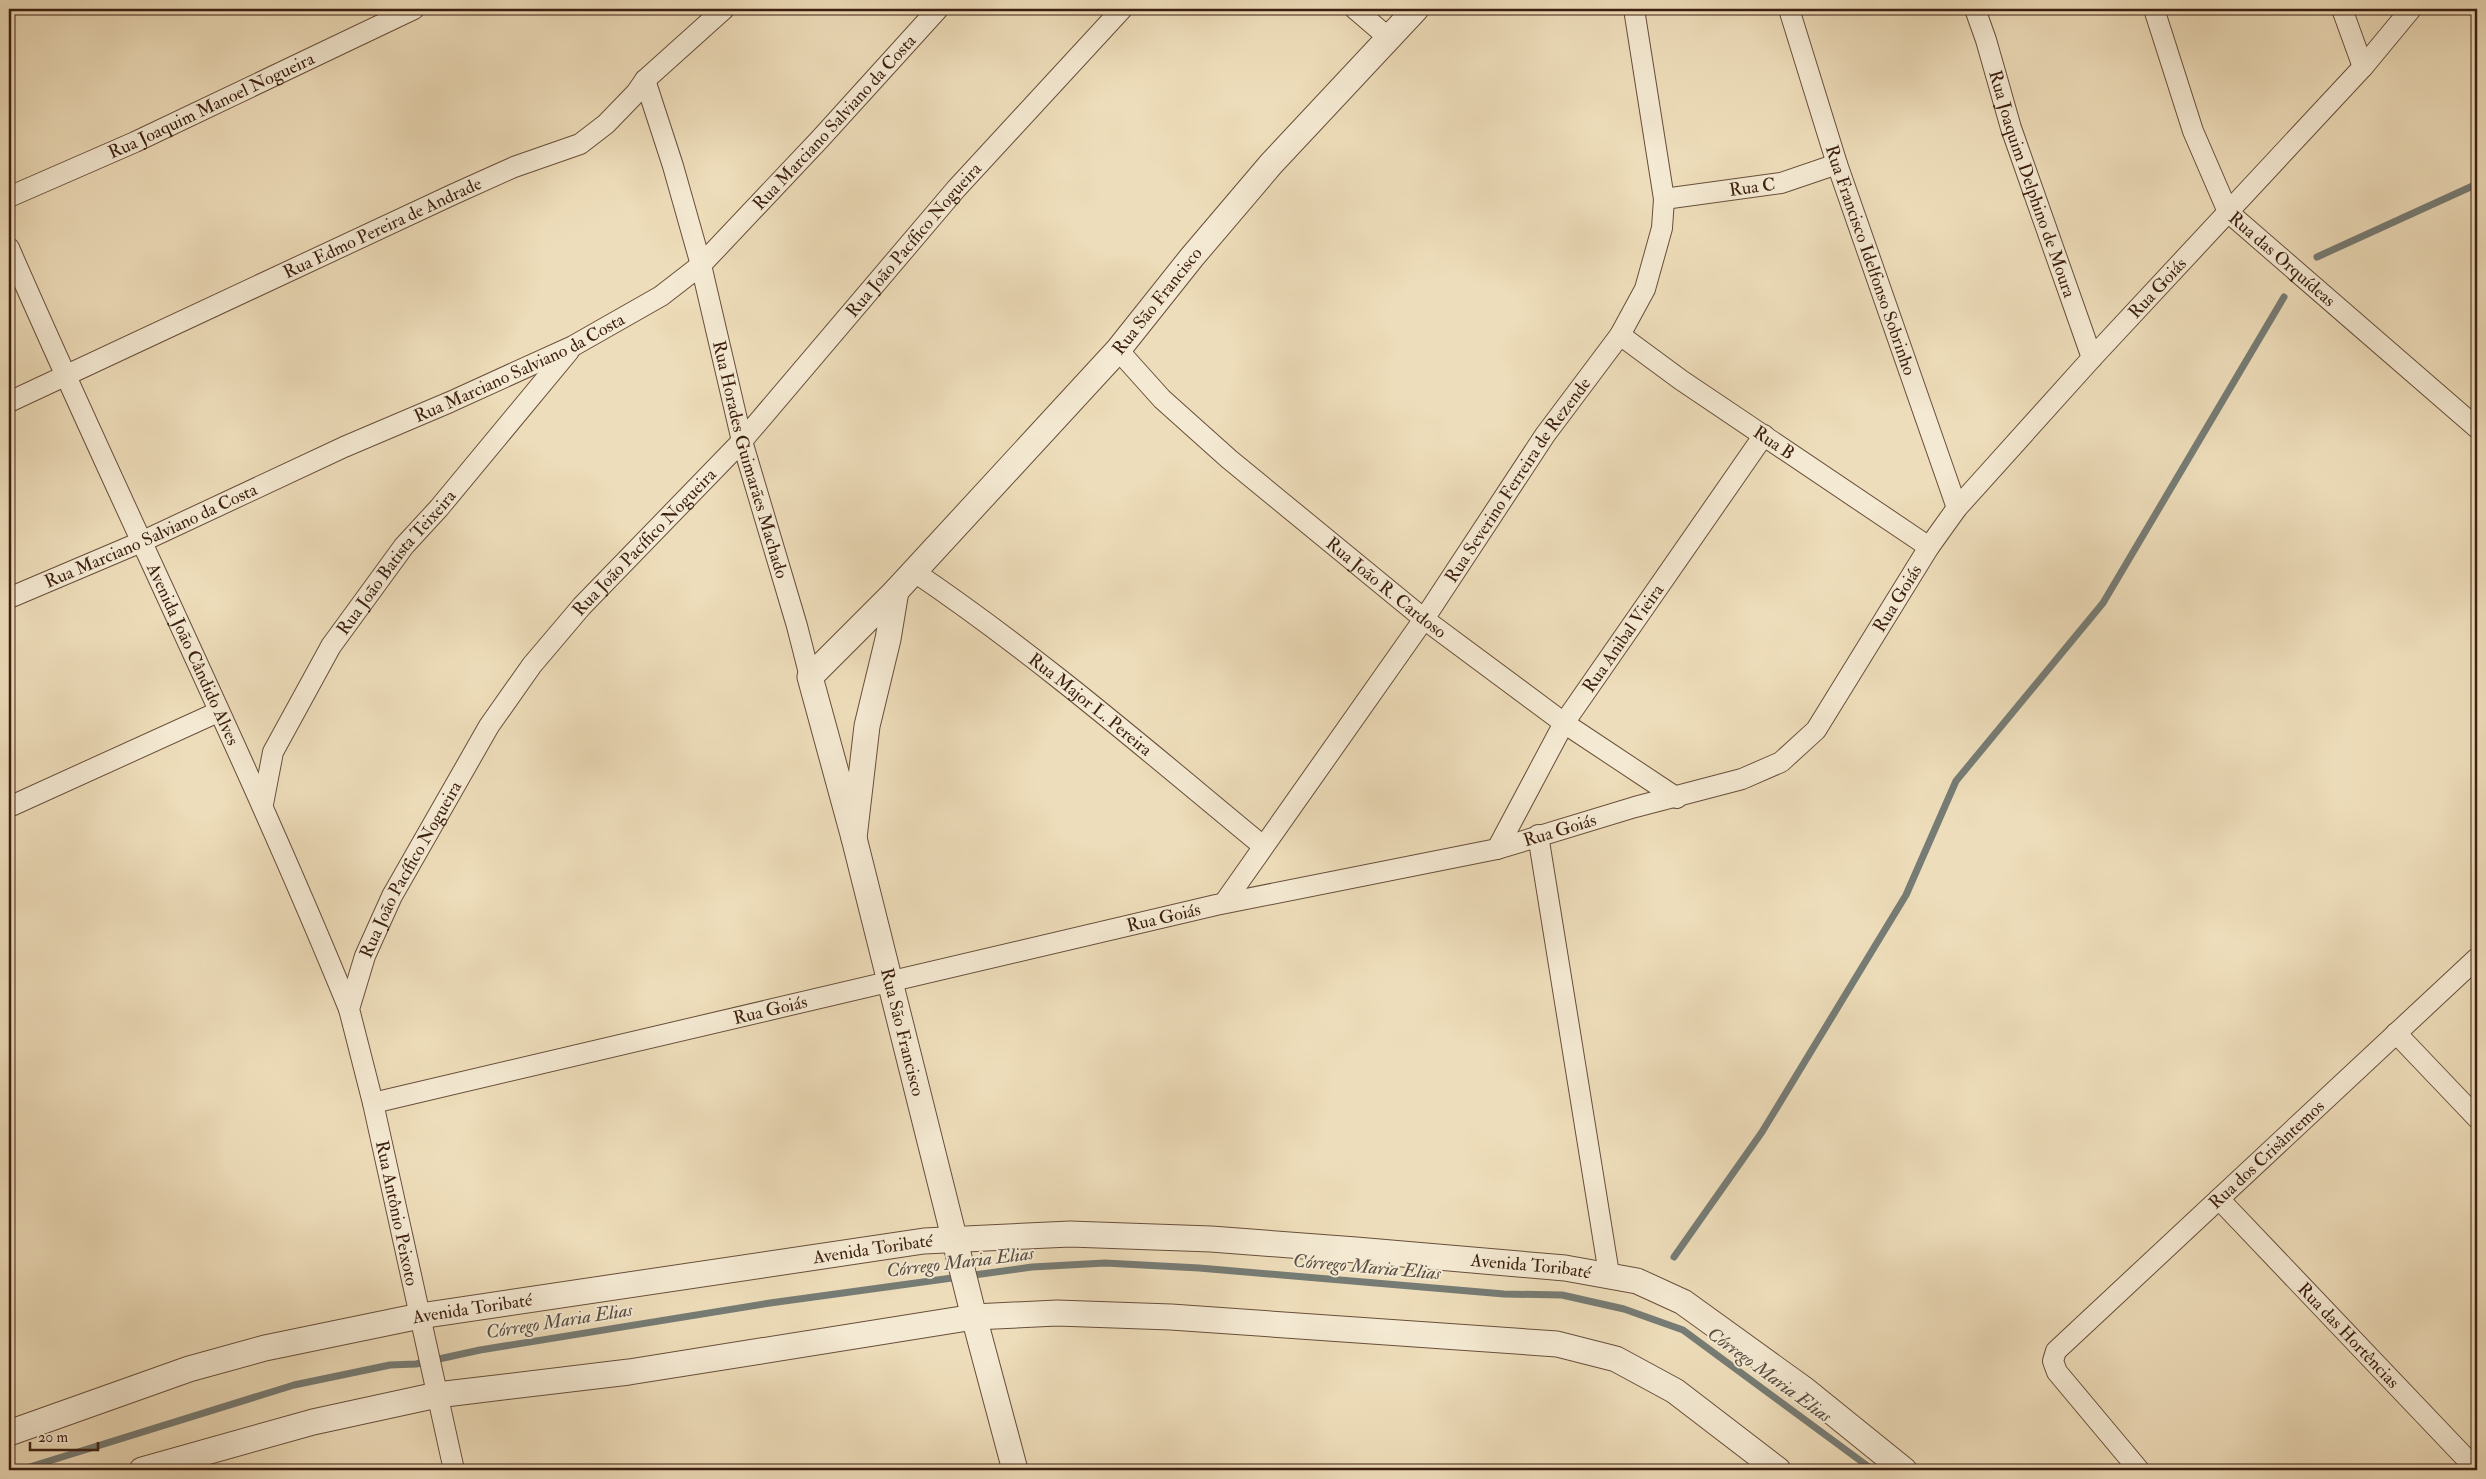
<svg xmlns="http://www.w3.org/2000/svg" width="2486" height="1479" font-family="'IM FELL Double Pica',serif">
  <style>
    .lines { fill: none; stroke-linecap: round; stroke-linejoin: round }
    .stream { stroke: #767c75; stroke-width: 7 }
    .minor-casing { stroke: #684e3a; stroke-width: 22 }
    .tertiary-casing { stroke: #684e3a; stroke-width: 27 }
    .minor { stroke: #f4e9d2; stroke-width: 20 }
    .tertiary { stroke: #f4e9d2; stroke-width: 25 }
    .labels { text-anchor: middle; stroke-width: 4; stroke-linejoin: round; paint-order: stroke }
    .street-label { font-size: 18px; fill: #3c1f10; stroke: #f4e9d2 }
    .water-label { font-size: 19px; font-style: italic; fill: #594e43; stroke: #f4e9d2 }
  </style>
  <rect width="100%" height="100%" fill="#eeddba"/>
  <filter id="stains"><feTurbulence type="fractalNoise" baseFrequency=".004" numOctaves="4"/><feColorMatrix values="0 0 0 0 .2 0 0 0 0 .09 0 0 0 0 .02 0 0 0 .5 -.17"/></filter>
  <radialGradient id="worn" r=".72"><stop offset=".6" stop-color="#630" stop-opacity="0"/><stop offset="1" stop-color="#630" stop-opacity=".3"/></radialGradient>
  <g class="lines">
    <g class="stream">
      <polyline points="2317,257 2477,184"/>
      <polyline points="1674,1257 1762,1132 1906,895 1956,781 2103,603 2284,297"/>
      <polyline points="20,1470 294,1385 390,1365 416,1364 480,1350 770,1303 1032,1267 1105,1263 1199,1268 1504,1294 1562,1295 1624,1309 1683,1330 1873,1470"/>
    </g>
    <defs>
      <g id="minor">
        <polyline points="1355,9 1390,39"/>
        <path id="s1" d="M1789,9l48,155 120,344"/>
        <path id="s2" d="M1975,9l11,31 25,88 81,230"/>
        <path id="s3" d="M2154,9l39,122 35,81 249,216"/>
        <polyline points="2342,9 2363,67"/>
        <path id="s4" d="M645,80l28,86 28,99 41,176 55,185 13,51"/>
        <path id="s5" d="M9,197l126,-55 279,-133"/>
        <path id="s6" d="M1664,199l117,-16 56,-19"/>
        <path id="s7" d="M9,248c111,255 235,504 340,761"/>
        <path id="s8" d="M1620,335l61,45 248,167"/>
        <path id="s9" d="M1118,350l44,49 67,60 195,160 140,104 113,75"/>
        <path id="s10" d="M9,402l445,-208 60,-27 66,-23 26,-20 30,-31 9,-13 79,-71"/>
        <path id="s11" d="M913,571c123,83 236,181 350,275"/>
        <path id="s12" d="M9,598l132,-56 203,-95 106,-45 123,-56 88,-50 40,-31 119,-126 118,-130"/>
        <path id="s13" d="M263,804l10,-52 58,-106 73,-100 35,-38 130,-157"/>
        <polyline points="9,807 218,712"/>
        <polyline points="1538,835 1609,1274"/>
        <path id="s14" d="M1497,849l67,-126 200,-288"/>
        <path id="s15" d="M1224,903l200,-284 121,-184 75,-100 25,-46 17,-61 2,-29 -30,-190"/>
        <polyline points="2396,1033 2477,1118"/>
        <path id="s16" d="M373,1103l843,-198 281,-56 138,-42 107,-28 39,-17 35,-32 113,-183 28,-39 135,-150 271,-291 48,-58"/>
        <path id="s17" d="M2219,1199l258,271"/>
        <path id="s18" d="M454,1470l-81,-367 -24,-94 16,-53 27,-60 97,-170 43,-61 50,-59 160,-165 214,-252 166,-180"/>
        <path id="s19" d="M2139,1470l-82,-98 -4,-11 3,-10 421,-393"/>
      </g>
      <g id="tertiary">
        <path id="s20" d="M896,591l-8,48 -21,87 -13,112 120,479 41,153"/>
        <path id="s21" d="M854,838l-44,-161 86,-86 222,-241 74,-93 79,-93 145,-155"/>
        <path id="s22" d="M9,1433l180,-64 76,-21 155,-32 504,-75 146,-7 141,5 145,11 209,18 72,13 46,21 122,88 99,80"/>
        <polyline points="142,1470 313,1422 437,1395 629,1372 974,1317 1057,1313 1171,1317 1557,1344 1616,1359 1675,1391 1778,1470"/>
      </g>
    </defs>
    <use href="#minor" class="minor-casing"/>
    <use href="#tertiary" class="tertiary-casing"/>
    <use href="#minor" class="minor"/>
    <use href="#tertiary" class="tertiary"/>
  </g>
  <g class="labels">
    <g class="street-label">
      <text dy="6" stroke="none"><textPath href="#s5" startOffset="222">Rua Joaquim Manoel Nogueira</textPath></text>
      <text dy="6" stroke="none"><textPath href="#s12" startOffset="965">Rua Marciano Salviano da Costa</textPath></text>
      <text dy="6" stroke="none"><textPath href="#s2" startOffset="184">Rua Joaquim Delphino de Moura</textPath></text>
      <text dy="6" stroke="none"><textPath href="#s6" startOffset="89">Rua C</textPath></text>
      <text dy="6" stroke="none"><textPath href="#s10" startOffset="412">Rua Edmo Pereira de Andrade</textPath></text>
      <text dy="6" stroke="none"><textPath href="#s18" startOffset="1436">Rua João Pacífico Nogueira</textPath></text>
      <text dy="6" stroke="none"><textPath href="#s3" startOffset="288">Rua das Orquídeas</textPath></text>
      <text dy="6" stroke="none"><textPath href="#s1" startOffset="264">Rua Francisco Idelfonso Sobrinho</textPath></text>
      <text dy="6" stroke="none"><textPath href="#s16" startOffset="2058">Rua Goiás</textPath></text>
      <text dy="6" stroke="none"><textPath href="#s21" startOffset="679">Rua São Francisco</textPath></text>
      <text dy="6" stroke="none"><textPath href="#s12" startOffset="560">Rua Marciano Salviano da Costa</textPath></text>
      <text dy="6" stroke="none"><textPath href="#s8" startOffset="188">Rua B</textPath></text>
      <text dy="6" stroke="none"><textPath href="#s4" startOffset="394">Rua Horades Guimarães Machado</textPath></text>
      <text dy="6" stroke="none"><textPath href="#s15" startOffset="515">Rua Severino Ferreira de Rezende</textPath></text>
      <text dy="6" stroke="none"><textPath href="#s12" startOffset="155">Rua Marciano Salviano da Costa</textPath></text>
      <text dy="6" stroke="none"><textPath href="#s18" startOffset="1031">Rua João Pacífico Nogueira</textPath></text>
      <text dy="6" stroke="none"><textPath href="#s13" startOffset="280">Rua João Batista Teixeira</textPath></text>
      <text dy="6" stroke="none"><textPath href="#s9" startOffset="359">Rua João R. Cardoso</textPath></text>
      <text dy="6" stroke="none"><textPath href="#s16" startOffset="1652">Rua Goiás</textPath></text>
      <text dy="6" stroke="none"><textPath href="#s14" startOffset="246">Rua Anibal Vieira</textPath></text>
      <text dy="6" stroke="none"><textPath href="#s7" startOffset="446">Avenida João Cândido Alves</textPath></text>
      <text dy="6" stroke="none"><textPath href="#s11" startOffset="222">Rua Major L. Pereira</textPath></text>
      <text dy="6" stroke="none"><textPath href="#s16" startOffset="1218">Rua Goiás</textPath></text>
      <text dy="6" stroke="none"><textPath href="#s18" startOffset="626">Rua João Pacífico Nogueira</textPath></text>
      <text dy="6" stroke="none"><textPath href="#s16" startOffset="812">Rua Goiás</textPath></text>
      <text dy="6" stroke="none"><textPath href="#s16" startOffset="408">Rua Goiás</textPath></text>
      <text dy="6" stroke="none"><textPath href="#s20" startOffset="451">Rua São Francisco</textPath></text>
      <text dy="6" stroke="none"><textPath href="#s19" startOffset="438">Rua dos Crisântemos</textPath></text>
      <text transform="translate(397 1213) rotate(78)" y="6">Rua Antônio Peixoto</text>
      <text dy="6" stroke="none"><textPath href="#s22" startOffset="886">Avenida Toribaté</textPath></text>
      <text dy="6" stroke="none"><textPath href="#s22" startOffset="1546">Avenida Toribaté</textPath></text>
      <text dy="6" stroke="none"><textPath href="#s22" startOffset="481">Avenida Toribaté</textPath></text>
      <text dy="6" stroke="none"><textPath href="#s17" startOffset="188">Rua das Hortências</textPath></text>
    </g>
    <g class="water-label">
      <text transform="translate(960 1261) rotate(-7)" y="7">Córrego Maria Elias</text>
      <text transform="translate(1367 1266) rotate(5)" y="7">Córrego Maria Elias</text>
      <text transform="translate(559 1320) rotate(-9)" y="7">Córrego Maria Elias</text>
      <text transform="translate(1770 1374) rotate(36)" y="7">Córrego Maria Elias</text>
    </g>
  </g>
  <rect width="2486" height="1479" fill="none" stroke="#eeddba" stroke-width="30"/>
  <rect x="10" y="10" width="2466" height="1459" fill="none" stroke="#3c1f10" stroke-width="2.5"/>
  <rect x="15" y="15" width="2456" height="1449" fill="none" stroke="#3c1f10"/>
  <path d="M30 1442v8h68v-8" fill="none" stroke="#3c1f10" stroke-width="2.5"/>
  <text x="38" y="1442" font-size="15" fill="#3c1f10" stroke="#f4e9d2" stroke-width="4" paint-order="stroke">20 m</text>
  <rect width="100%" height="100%" filter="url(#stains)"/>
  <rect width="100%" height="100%" fill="url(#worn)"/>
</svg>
